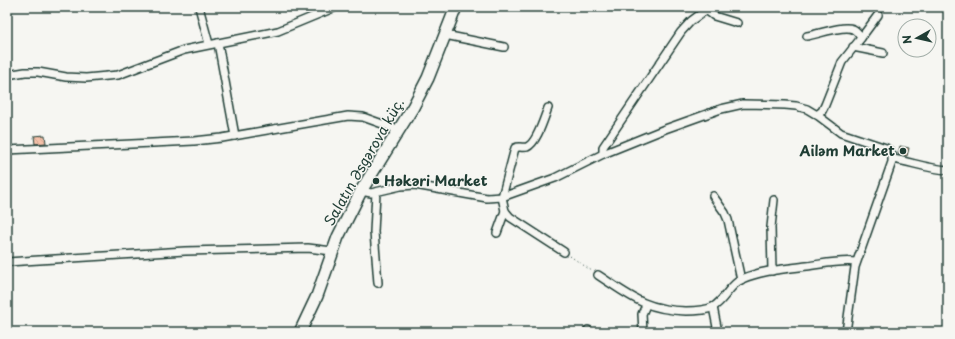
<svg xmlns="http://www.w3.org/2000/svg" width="955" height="339" font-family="'Playpen Sans',sans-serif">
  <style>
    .building { fill: url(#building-back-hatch); stroke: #1f3d34 }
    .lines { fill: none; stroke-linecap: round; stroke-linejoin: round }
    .street-casing { stroke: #1f3d34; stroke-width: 10 }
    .secondary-casing { stroke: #1f3d34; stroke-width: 14 }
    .path { stroke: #1f3d34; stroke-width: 1; stroke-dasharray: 1 3; stroke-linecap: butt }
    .street { stroke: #f6f6f2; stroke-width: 7 }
    .secondary { stroke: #f6f6f2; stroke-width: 11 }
    .poi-dot { fill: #1f3d34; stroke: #f6f6f2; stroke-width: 1.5 }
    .labels { text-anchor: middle; stroke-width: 3; stroke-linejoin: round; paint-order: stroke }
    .poi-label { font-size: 14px; font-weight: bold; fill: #1f3d34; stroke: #f6f6f2; text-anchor: end }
    .street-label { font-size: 14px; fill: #1f3d34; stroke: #f6f6f2 }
  </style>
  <defs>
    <pattern id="building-back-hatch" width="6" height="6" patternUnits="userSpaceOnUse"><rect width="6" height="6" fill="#f6c1a9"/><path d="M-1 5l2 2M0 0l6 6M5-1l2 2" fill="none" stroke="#d2a792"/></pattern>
  </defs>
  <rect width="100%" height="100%" fill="#f6f6f2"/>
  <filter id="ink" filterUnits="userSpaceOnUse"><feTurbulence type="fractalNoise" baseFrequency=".025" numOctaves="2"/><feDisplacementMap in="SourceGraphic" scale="8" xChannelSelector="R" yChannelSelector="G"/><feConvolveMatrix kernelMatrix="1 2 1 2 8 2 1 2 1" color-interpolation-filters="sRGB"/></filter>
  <g filter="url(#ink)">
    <g class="building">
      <polygon points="45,135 46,143 35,144 34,136"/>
      <polygon points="900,146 909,148 907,156 898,154"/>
    </g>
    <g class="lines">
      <defs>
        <g id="street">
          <polyline points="199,7 209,44"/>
          <polyline points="706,10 714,16 737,23"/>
          <polyline points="445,35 504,47"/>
          <path d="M807,36c11,-2 36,-11 46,-7 4,2 6,5 8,9l-19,24 -17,43 -3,6 -5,4"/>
          <polyline points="861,38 878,15"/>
          <polyline points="218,43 235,136"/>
          <polyline points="853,47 883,53"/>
          <polyline points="7,75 25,72 38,72 66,77 86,78 118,75 184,50 278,31 336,7"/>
          <path d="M548,108c-4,10 -11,35 -21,39 -4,1 -8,-1 -12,1l-13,49 3,14 5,6 54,35"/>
          <polyline points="7,150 194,141 222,138 348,116 363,117 399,130"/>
          <polyline points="603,154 603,147 681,32 691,21 710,7"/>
          <path d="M893,159c18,3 36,10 55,11"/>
          <polyline points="361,191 371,193 401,186 415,185 487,198 502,197 555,178 603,154 665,129 721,109 743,104 785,105 796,106 807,109 817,115 841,133 886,148 890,151 892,155 892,162 855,267 846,332"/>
          <polyline points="376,192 374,232 378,283"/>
          <polyline points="713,196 725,213 728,220 741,280"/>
          <polyline points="497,233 505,211"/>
          <polyline points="7,262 185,251 308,248 332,251"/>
          <polyline points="772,271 771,227 774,200"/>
          <path d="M598,275c32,21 47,35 88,36 9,0 19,0 27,-4 12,-7 16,-22 29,-28 20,-9 44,-10 65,-13 16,-2 33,-6 49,-4"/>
          <polyline points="713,307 718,332"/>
          <polyline points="587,332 588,330"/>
          <polyline points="643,332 642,314 646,305"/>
        </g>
        <polyline id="secondary" points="300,332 317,296 338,237 361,191 413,107 428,78 456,7"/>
      </defs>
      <use href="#street" class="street-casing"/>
      <use href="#secondary" class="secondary-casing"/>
      <polyline class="path" points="570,256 592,271"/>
      <use href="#street" class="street"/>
      <use href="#secondary" class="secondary"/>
    </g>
  </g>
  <g class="poi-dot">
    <circle cx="903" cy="151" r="4"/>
    <circle cx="376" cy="181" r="4"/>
  </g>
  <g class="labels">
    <g class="poi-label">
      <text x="895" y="156">Ailəm Market</text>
      <text x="384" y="186" text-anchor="start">Həkəri Market</text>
    </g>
    <g class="street-label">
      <text transform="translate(364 162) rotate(-60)" y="5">Salatın Əsgərova küç.</text>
    </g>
  </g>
  <rect width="955" height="339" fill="none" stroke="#f6f6f2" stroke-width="24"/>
  <rect x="12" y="12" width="931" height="315" fill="none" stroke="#1f3d34" stroke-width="1.5" filter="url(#ink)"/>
  <g transform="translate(917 38) rotate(262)"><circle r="19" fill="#f6f6f2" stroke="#a0aca6"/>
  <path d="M0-3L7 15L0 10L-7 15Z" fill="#1f3d34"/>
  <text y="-6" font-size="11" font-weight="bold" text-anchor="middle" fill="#1f3d34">N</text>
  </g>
</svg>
